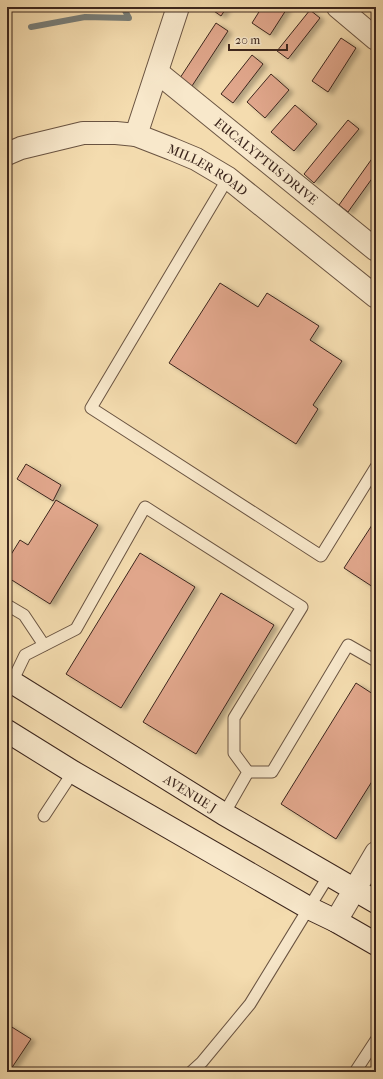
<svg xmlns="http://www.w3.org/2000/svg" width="383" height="1079" font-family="'IM FELL French Canon',serif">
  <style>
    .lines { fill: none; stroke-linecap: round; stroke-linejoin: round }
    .stream { stroke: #787e79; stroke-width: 6 }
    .building { fill: #e0a68b; stroke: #3c261d; filter: url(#shadow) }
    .lane-casing { stroke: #6a5442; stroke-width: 13 }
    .street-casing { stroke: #6a5442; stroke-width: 24 }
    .secondary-casing { stroke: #3c261d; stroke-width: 24 }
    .lane { stroke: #f8e8cb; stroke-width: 11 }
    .street { stroke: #f8e8cb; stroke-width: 22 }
    .secondary { stroke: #f8e8cb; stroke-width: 22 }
    .labels { text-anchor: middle; stroke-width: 3; stroke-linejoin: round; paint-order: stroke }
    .street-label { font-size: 13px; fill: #3c261d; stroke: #f8e8cb }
  </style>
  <defs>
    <filter id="shadow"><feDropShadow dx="4.5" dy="2.5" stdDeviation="2" flood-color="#0004"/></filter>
  </defs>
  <rect width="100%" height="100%" fill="#f4dcaf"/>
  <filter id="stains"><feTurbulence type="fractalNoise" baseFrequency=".005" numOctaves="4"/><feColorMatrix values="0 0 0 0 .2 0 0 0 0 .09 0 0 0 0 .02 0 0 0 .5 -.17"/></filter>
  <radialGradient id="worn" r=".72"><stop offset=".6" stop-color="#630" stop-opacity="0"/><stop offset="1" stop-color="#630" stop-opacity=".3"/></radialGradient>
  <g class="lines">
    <polyline class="stream" points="31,27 85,17 129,18 123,7"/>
  </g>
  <g class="building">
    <polygon points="212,7 227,7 221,16 211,9"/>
    <polygon points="262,7 288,7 270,35 252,23"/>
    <polygon points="310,10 320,18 288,59 277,51"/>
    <polygon points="216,23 228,31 190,89 178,81"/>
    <polygon points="341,38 356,48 328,92 312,81"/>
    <polygon points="252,55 263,64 233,103 221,94"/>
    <polygon points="271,74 289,90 265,118 247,102"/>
    <polygon points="295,105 317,124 294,151 271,132"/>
    <polygon points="348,120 359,129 314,183 304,174"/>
    <polygon points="376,153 376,173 348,212 339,205"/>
    <polygon points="220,283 258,307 267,293 319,326 310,340 342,361 313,405 318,409 296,444 169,363"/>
    <polygon points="26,464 61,485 53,501 17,479"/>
    <polygon points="56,500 98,525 50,604 7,577 7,561 20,540 28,545"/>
    <polygon points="374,522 376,524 376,589 344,568"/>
    <polygon points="140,553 195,587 121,708 66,674"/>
    <polygon points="221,593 274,625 196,754 143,722"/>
    <polygon points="356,683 376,696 376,775 336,839 281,804"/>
    <polygon points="7,1024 31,1039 9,1072 7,1072"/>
  </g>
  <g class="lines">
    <defs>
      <g id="lane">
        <polyline points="228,178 91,408 321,556 376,467"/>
        <polyline points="7,605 24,615 44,645"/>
        <polyline points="12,682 25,655 76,629 145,507 302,607 234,718 234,753 248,772 224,814"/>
        <polyline points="248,772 272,772 348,645 376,661"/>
        <polyline points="44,816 73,772"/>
        <polyline points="191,1072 202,1062 250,1004 329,875"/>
        <polyline points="355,1072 376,1040"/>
      </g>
      <g id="street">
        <polyline points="338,7 376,39"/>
        <path id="s1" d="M157,72l219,178"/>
        <polyline points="136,135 178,7"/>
        <path id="s2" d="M7,154l14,-6 62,-15h33l20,2 36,14 24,10 32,19 148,119"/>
        <polyline points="336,921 376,853"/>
      </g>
      <g id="secondary">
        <path id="s3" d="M7,679l217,135 152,88"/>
        <polyline points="7,731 73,772 309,908 336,921 376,944"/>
      </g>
    </defs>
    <use href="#lane" class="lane-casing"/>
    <use href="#street" class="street-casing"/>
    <use href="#secondary" class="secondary-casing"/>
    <use href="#lane" class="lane"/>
    <use href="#street" class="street"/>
    <use href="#secondary" class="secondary"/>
  </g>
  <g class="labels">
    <g class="street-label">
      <text dy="5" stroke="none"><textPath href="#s1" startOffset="141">EUCALYPTUS DRIVE</textPath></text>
      <text dy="5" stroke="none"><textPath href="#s2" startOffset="212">MILLER ROAD</textPath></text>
      <text dy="5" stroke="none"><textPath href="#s3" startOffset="216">AVENUE J</textPath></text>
    </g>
  </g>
  <rect width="383" height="1079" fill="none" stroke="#f4dcaf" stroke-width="24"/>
  <rect x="8" y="8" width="367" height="1063" fill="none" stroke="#3c261d" stroke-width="2"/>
  <rect x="12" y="12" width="359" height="1055" fill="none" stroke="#3c261d"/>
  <path d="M229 44v6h58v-6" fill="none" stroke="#3c261d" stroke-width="2"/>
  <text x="235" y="44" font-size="12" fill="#3c261d" stroke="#f8e8cb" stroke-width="3" paint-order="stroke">20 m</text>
  <rect width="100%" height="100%" filter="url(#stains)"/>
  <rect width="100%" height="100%" fill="url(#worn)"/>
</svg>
